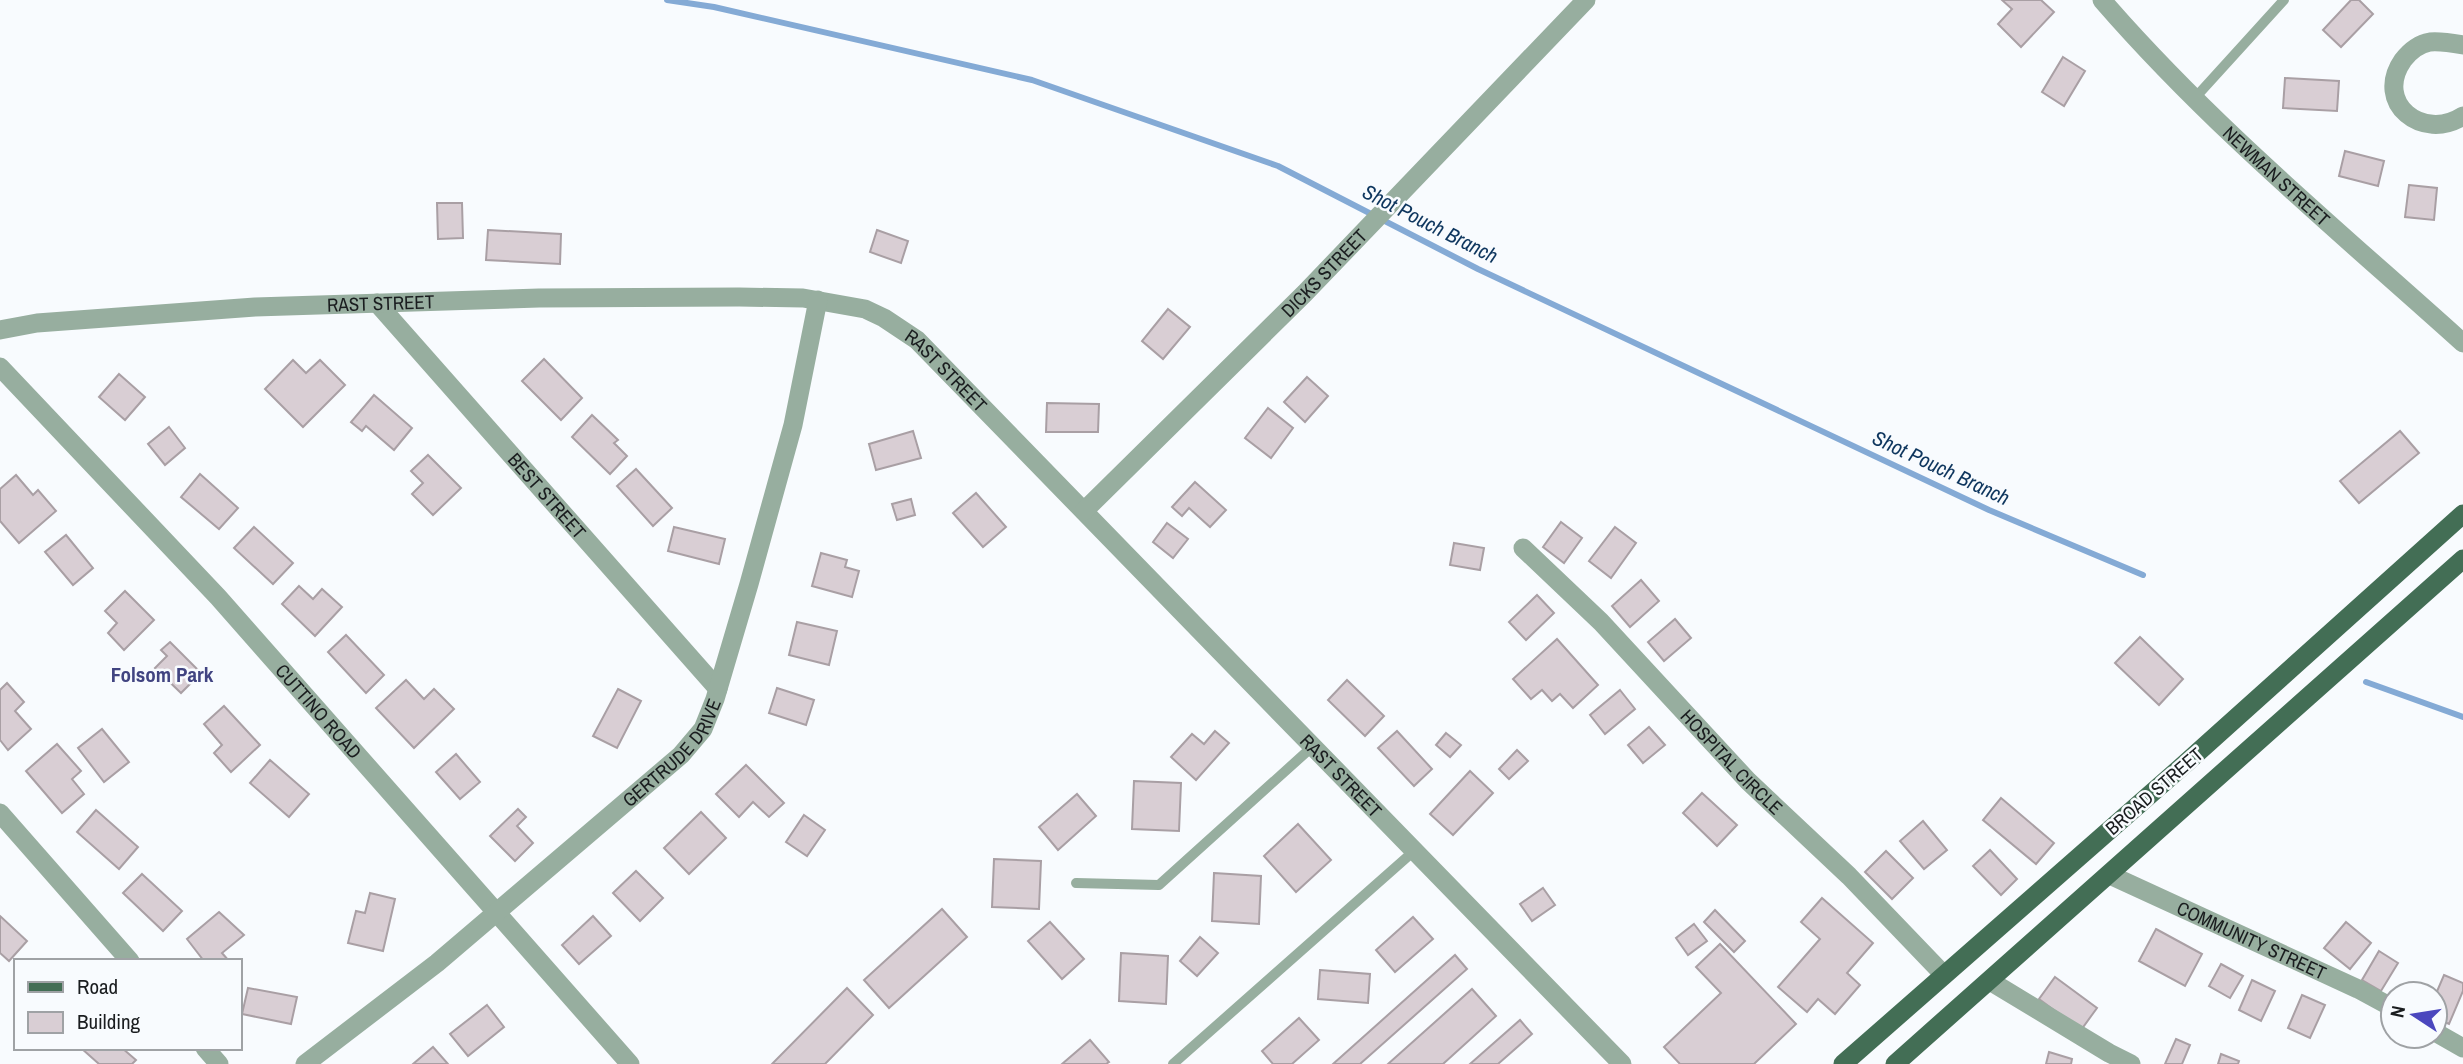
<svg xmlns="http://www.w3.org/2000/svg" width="2463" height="1064" font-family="'Archivo Narrow',sans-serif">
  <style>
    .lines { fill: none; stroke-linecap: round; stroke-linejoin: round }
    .stream { stroke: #84aad5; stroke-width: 6 }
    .building { fill: #d9ced4; stroke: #a99fa4; stroke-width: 2 }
    .service { stroke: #97ae9f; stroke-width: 10 }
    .minor { stroke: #97ae9f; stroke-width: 19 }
    .primary { stroke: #436e55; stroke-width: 19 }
    .labels { text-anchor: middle; stroke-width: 5; stroke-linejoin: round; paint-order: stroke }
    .street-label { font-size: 19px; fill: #1a1d1f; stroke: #f8fbfe }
    .water-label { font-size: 21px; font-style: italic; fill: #0e365e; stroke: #f8fbfe }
    .neighbourhood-label { font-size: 21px; font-weight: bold; fill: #414481; stroke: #f8fbfe }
  </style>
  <rect width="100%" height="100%" fill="#f8fbfe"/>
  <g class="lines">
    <g class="stream">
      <polyline points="667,0 714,7 1032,80 1278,166 1478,269 1989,510 2143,575"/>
      <polyline points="2366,682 2463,717"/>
    </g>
  </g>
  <g class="building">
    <polygon points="2002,0 2041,0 2054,12 2021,47 1998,24 2012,9"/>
    <polygon points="2351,0 2359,0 2373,14 2341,47 2323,30"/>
    <polygon points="2063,57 2085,71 2064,106 2042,92"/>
    <polygon points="2285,78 2339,81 2337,111 2283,108"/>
    <polygon points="2345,151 2384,161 2378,186 2339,176"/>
    <polygon points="2409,185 2437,188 2434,220 2405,217"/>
    <polygon points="437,203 462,203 463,238 438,239"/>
    <polygon points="488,230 561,234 560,264 486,260"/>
    <polygon points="877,230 908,241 901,263 870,252"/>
    <polygon points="1168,309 1190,327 1163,359 1142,341"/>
    <polygon points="544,359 582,398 561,420 522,381"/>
    <polygon points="293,360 306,373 320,360 345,385 303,427 265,389"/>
    <polygon points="119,374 145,397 125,420 99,397"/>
    <polygon points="1307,377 1328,396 1305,422 1284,402"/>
    <polygon points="374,395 412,428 394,450 366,426 362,431 351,422"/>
    <polygon points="1047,403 1099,404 1098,432 1046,432"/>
    <polygon points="1268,408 1293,428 1271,458 1245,438"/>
    <polygon points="592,415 618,440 614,443 627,456 610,474 572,437"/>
    <polygon points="169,427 185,448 165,465 148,444"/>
    <polygon points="913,431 921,458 876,470 869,444"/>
    <polygon points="2400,431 2419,453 2359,503 2340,481"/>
    <polygon points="428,455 461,488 433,515 412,494 423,483 411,471"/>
    <polygon points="636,469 672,508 653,526 617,486"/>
    <polygon points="200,474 238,508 219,529 181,497"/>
    <polygon points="16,475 33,495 38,490 56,511 19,543 0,521 0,489"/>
    <polygon points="1195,482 1226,510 1210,527 1189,508 1182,516 1172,507"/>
    <polygon points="976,493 1006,527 983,547 953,513"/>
    <polygon points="911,499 915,515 897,520 892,504"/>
    <polygon points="1561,522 1582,538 1564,563 1543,547"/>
    <polygon points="1167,523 1188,539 1173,558 1153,542"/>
    <polygon points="254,527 293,563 273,584 234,548"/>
    <polygon points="674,527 725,539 719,564 668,551"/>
    <polygon points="1615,527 1636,543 1611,578 1589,561"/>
    <polygon points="66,535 93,568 73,585 45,552"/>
    <polygon points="1454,543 1484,548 1480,570 1450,565"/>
    <polygon points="821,553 847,560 845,567 859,571 852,597 812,586"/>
    <polygon points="1641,580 1659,601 1630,627 1612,606"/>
    <polygon points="299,586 313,599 322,589 342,607 315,636 282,604"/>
    <polygon points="125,591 154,620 124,650 108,633 117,623 105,611"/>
    <polygon points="1537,595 1554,613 1526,640 1509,622"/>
    <polygon points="1675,619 1691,638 1664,661 1648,642"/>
    <polygon points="797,622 837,631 829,665 789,655"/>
    <polygon points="346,635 384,675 366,693 328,652"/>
    <polygon points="2140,637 2183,679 2159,705 2115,663"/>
    <polygon points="1557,639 1598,685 1573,708 1560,694 1552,701 1542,690 1531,699 1513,679"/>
    <polygon points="170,642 201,673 181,693 155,668 167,656 161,650"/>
    <polygon points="406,680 424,699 434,689 454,709 414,748 376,708"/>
    <polygon points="1347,680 1384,716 1365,736 1328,700"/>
    <polygon points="7,683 24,702 15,711 31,729 8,750 0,740 0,690"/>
    <polygon points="777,688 814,700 806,725 769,713"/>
    <polygon points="618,689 641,701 617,748 593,736"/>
    <polygon points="1620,690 1635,709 1605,734 1590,715"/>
    <polygon points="224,706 260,745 231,772 214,753 222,745 204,724"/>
    <polygon points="1649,727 1665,745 1643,763 1628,745"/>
    <polygon points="102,729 129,762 104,782 78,748"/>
    <polygon points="1215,731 1229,743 1196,780 1171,757 1192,734 1204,744"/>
    <polygon points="1397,731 1432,769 1414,786 1378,748"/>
    <polygon points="1446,733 1461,745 1450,757 1436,745"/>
    <polygon points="57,744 81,771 72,779 84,794 62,813 26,771"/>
    <polygon points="1517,750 1528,761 1509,779 1499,769"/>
    <polygon points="456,754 480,782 460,799 436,772"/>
    <polygon points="270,760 309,794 289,817 250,783"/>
    <polygon points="746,765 784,803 769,817 753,802 739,817 716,794"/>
    <polygon points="1470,771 1493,793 1453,835 1430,814"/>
    <polygon points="1134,781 1181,783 1179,831 1132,829"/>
    <polygon points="1702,793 1737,825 1717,846 1683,813"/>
    <polygon points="1077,794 1096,816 1058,850 1039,827"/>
    <polygon points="2001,798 2054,843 2036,864 1983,820"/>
    <polygon points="518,809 526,817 517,826 533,843 515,861 490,836"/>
    <polygon points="96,810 138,847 119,869 77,832"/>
    <polygon points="701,812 726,838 689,874 664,848"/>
    <polygon points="804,815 825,830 807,856 786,842"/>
    <polygon points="1923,821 1947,850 1924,869 1900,841"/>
    <polygon points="1298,824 1331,860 1296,892 1264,856"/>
    <polygon points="1990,850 2017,879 2001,895 1973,866"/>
    <polygon points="1886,851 1913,878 1892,899 1865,872"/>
    <polygon points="994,859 1041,861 1039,909 992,907"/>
    <polygon points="636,871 663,898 640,921 613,893"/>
    <polygon points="1214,873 1261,876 1259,924 1212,921"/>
    <polygon points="142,874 182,911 163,931 123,893"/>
    <polygon points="1543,888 1555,905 1532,921 1520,904"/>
    <polygon points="370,893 395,899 383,951 348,943 356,911 365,913"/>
    <polygon points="1822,898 1873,943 1847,973 1860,985 1835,1014 1818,999 1807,1012 1778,987 1820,939 1801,922"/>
    <polygon points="942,909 967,937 889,1008 864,980"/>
    <polygon points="1715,910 1745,941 1734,952 1704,922"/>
    <polygon points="219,912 244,935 222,953 229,961 204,961 187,939"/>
    <polygon points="0,916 27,941 9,961 0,953"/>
    <polygon points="593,916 611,936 579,964 562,945"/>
    <polygon points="1413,917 1433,939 1395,972 1376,950"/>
    <polygon points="1050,922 1084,959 1062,979 1028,941"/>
    <polygon points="2346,922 2371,943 2350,969 2324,948"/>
    <polygon points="1694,924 1707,941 1688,955 1676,938"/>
    <polygon points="2156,929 2202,954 2185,986 2139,961"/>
    <polygon points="1200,937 1218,953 1197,976 1180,961"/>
    <polygon points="1720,944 1796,1024 1754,1064 1680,1064 1664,1047 1721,993 1696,967"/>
    <polygon points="2379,951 2398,963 2381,991 2362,980"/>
    <polygon points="1121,953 1168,956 1166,1004 1119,1001"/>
    <polygon points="1455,955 1467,969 1360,1064 1333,1064"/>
    <polygon points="2221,964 2243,976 2230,998 2209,986"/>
    <polygon points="1320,970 1370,974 1368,1003 1318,999"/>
    <polygon points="2444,975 2463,983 2463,991 2449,1024 2435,1018 2435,996"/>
    <polygon points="2055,977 2097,1008 2081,1030 2039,999"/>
    <polygon points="2252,980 2275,991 2261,1021 2239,1010"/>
    <polygon points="248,988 297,997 291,1024 242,1014"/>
    <polygon points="847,988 873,1015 825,1064 772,1064"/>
    <polygon points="1472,989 1496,1016 1443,1064 1388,1064"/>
    <polygon points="2302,995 2325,1005 2310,1038 2288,1028"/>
    <polygon points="487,1005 504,1027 468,1056 450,1034"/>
    <polygon points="1299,1018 1319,1040 1292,1064 1273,1064 1262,1051"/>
    <polygon points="1520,1020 1532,1034 1498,1064 1470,1064"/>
    <polygon points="2176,1039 2190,1045 2182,1064 2165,1064"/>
    <polygon points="1090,1040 1109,1062 1106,1064 1062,1064"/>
    <polygon points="433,1047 448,1064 413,1064"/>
    <polygon points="81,1048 122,1048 136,1060 132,1064 99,1064"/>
    <polygon points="2049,1052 2072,1059 2071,1064 2046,1064"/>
    <polygon points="2221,1054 2239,1061 2238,1064 2218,1064"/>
  </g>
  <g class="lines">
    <g class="service">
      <polyline points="2194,99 2284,0"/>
      <polyline points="1076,883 1159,885 1312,747"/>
      <polyline points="1173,1064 1414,851"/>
    </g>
    <g class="minor">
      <path id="s1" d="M2102,0c109,126 238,232 361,343"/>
      <path d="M2463,45c-11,-2 -22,-4 -33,-3 -11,2 -20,9 -27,18 -30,43 20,82 60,56"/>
      <path id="s2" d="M377,303l341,386"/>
      <path id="s3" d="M0,330l37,-7 218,-16 284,-9 200,-1 64,1 62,11 19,9 33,22 705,724"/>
      <path id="s4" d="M0,367l218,230 412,467"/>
      <path id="s5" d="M1084,511l221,-218 281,-293"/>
      <path id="s6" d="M1523,548l78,74 147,159 101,95 95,99"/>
      <polyline points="0,813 130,961"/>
      <path id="s7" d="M2110,875l248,114 35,19"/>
      <polyline points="1990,981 2109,1053 2131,1064"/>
      <polyline points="2435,1032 2463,1048"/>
      <polyline points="205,1048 219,1064"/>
      <path id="s8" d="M305,1064l132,-101 244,-208 22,-26 12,-30 34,-115 44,-159 25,-125"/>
    </g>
    <g class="primary">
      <polyline points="1843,1064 2187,762 2463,514"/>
      <polyline points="1895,1064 2463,559"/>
    </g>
  </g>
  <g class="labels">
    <g class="street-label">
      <text dy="7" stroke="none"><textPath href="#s1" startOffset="248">NEWMAN STREET</textPath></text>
      <text dy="7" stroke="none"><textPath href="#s5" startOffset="338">DICKS STREET</textPath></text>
      <text dy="7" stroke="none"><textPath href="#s3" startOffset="382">RAST STREET</textPath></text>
      <text dy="7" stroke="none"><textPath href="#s3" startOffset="970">RAST STREET</textPath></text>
      <text dy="7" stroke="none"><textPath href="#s2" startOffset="257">BEST STREET</textPath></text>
      <text dy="7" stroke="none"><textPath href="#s4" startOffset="469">CUTTINO ROAD</textPath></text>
      <text dy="7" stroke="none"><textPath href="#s8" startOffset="483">GERTRUDE DRIVE</textPath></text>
      <text dy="7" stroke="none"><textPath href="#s6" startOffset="299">HOSPITAL CIRCLE</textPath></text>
      <text dy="7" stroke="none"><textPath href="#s3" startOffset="1536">RAST STREET</textPath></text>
      <text transform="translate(2154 791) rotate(-41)" y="7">BROAD STREET</text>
      <text dy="7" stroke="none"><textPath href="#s7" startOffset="156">COMMUNITY STREET</textPath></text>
    </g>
    <g class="water-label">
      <text transform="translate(1430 224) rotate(27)" y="7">Shot Pouch Branch</text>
      <text transform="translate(1941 468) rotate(25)" y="7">Shot Pouch Branch</text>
    </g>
    <g class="neighbourhood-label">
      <text x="162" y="682">Folsom Park</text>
    </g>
  </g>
  <rect x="14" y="959" width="228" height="91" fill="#f8fbfe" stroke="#9fa2a5" stroke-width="2"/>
  <rect x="28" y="982" width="35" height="10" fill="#436e55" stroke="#9fa2a5" stroke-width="2"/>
  <text x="77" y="994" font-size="21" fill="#1a1d1f">Road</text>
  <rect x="28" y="1012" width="35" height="21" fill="#d9ced4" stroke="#9fa2a5" stroke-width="2"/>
  <text x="77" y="1029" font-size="21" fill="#1a1d1f">Building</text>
  <g transform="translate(2414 1015) rotate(282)"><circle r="33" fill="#f8fbfe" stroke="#9fa2a5" stroke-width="2"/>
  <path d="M0-5L12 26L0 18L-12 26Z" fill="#4b47be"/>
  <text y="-10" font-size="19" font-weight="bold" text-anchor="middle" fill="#1a1d1f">N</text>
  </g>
</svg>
